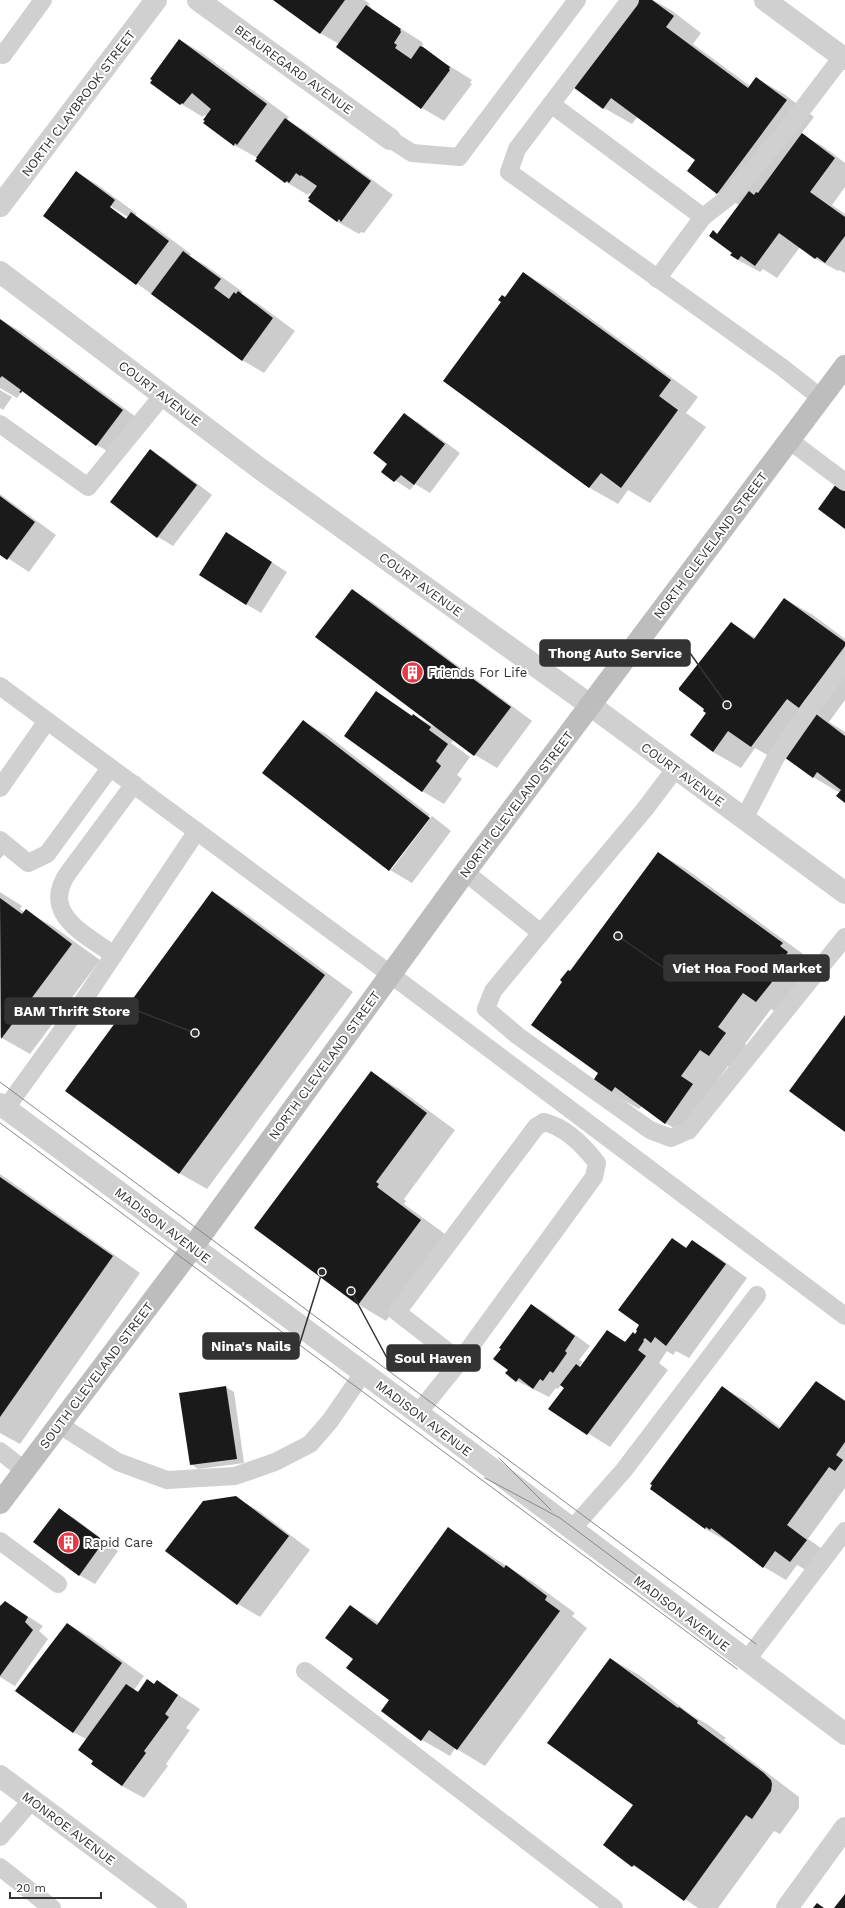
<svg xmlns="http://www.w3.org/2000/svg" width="845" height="1908" font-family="'Work Sans',sans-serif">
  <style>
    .shadow { fill: #0003; fill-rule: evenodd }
    .building { fill: #1a1a1a }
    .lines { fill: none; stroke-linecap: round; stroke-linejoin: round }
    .service { stroke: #d0d0d0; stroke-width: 18 }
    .minor { stroke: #d0d0d0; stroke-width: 22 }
    .tertiary { stroke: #d0d0d0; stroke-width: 22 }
    .secondary { stroke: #bdbdbd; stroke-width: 22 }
    .tram { stroke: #888; stroke-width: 1 }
    .labels { text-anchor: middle; stroke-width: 4; stroke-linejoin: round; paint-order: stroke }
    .street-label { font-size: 13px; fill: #333; stroke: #fff }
    .poi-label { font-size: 13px; fill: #333; stroke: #fff; text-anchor: start }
    .leader { fill: none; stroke: #333; stroke-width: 1.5 }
    .callout-dot { fill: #333; stroke: #fff; stroke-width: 1.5 }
    .callout { fill: #333; stroke: #333; stroke-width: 1.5 }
    .callout-label { font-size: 14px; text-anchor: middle; font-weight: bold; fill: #fff }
  </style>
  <rect width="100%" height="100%" fill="#fff"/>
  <g class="shadow">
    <polygon points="275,0 364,0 370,4 368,5 371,7 370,9 422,42 423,45 421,48 472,80 470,83 472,84 444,121 422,108 337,46 339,44 320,33"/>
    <polygon points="639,0 653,0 671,10 701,33 693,44 750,86 756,78 784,94 814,117 801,134 824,147 845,163 845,187 832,205 845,214 845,273 839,270 838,271 816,259 800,247 777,278 763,269 760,272 738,260 718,235 739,205 718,193 689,171 696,160 637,117 632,124 604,108 575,86"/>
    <polygon points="180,40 202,53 289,117 287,120 307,132 393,195 364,233 361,232 359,234 336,221 311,194 309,193 308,195 286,182 258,158 234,145 205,123 207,116 204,115 203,117 181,104"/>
    <path d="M76,172l22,13 39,29 -2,2 18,10 38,28 -2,2 16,9 38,27 -2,2 19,11 35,26 -31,42 -22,-13 -198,-144zM107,204l21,13v2l-22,-13z"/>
    <polygon points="524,273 552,290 698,397 686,413 706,427 650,503 628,490 618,504 590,488 445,381"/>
    <polygon points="0,319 20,331 144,423 119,458 97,445 23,390 17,398 0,388"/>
    <polygon points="0,390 12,397 3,410 0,408"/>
    <polygon points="404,414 419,423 460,453 430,493 415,484 410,490 382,472 388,464"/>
    <polygon points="150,451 165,459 212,495 173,546 158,537 111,502"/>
    <polygon points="0,494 56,535 29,572 0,553"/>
    <polygon points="242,543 287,572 261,613 246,604"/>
    <polygon points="352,590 374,603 532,721 497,768 475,755 454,739 451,743 470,757 457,775 462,779 444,804 422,791 377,693 413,716 437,728 437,727"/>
    <polygon points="785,599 813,615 845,639 845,700 829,722 845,732 845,802 840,793 813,777 784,756 779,762 755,748 741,768 713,752 707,713 731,623 756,638"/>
    <polygon points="303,722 326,734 430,815 389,869 392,869 432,816 451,831 412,883 390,870"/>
    <polygon points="0,847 6,852 0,859"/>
    <polygon points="658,853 686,869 810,959 808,963 816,969 785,1018 771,1009 745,1044 753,1050 738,1071 728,1066 709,1093 721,1101 693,1139 665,1123 642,1106 639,1109 611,1093 599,1073 571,972"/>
    <polygon points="0,892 22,906 20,909 25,913 26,911 54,927 100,960 30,1054 0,1037"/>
    <polygon points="212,892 240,909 353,992 207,1189 179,1173"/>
    <polygon points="371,1072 399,1089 455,1130 404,1199 406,1201 404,1204 449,1237 386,1321 358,1304"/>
    <polygon points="0,1174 140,1273 20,1444 0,1433"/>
    <polygon points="672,1239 687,1248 692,1241 714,1254 747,1278 689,1358 676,1351 673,1355 667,1351 659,1363 668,1370 610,1447 549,1409 565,1388 561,1385 558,1389 556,1388 549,1397 517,1381 509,1370 532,1305 547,1314 590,1346 579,1360 582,1362 579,1367 581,1368 608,1332 626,1342 636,1335"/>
    <polygon points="816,1382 845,1400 845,1488 808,1539 828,1553 813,1574 797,1565 786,1580 764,1567 728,1540 727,1541 705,1529 651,1488 723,1388 745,1400 781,1428"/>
    <polygon points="226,1387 234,1392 244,1463 198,1469 191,1464 180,1394"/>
    <polygon points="236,1498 259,1511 310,1550 260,1617 238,1604"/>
    <polygon points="59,1510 74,1518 118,1551 95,1584 79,1575"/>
    <polygon points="448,1529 534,1583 575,1613 572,1616 587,1628 485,1766 455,1748 450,1756 422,1740 390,1700 354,1659 350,1606 379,1623"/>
    <polygon points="6,1602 43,1626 39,1631 48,1639 15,1686 0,1677 0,1605 2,1606"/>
    <polygon points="68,1624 90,1637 144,1676 134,1690 139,1692 155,1685 157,1681 200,1709 186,1728 190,1730 166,1764 168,1766 144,1798 122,1786 92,1764 94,1761 86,1739 73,1732"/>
    <polygon points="611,1659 639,1675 693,1716 707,1724 726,1738 724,1740 799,1797 799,1808 780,1834 774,1831 718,1908 698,1908 656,1879 633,1866 604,1844 634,1805"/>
  </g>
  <g class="building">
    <polygon points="273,0 345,0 320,34"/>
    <polygon points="637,0 652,0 674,16 666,27 748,88 756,77 787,100 717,194 687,171 695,160 611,98 603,109 573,87"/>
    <polygon points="366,5 401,29 400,30 401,32 394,43 397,45 395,48 411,59 420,46 423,47 450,67 449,69 450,70 421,109 336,47"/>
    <polygon points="179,39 267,104 237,145 235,143 234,146 203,123 205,121 203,120 211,109 192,93 183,104 182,103 180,105 150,83 152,80 150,79"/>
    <polygon points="285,118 371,181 341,222 339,219 337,222 308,201 310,199 308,198 317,186 301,175 300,176 296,173 289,183 287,181 285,183 255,161 257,158 256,158"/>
    <polygon points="802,133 835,158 810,192 845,217 845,236 825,263 817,257 815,259 779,233 755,266 741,256 738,260 730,255 732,253 709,236 713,230 717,234 749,191 754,195 756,192 758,193"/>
    <polygon points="76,171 115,200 110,207 126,219 131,212 169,241 136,285 43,216"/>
    <polygon points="183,251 221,279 214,288 229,299 234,292 236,294 238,291 273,318 242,361 151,294"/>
    <polygon points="523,272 671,380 659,396 678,410 621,488 601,473 589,488 443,381 501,302 498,300 502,295 505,297"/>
    <polygon points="0,319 123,410 96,446 22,391 21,393 19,392 21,390 2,376 0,378"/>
    <polygon points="404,413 445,444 414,485 401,475 394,482 381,472 387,464 373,453"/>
    <polygon points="150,449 197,485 157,538 110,502"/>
    <polygon points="836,484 845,490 845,529 818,509"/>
    <polygon points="0,496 35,522 7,560 0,555"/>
    <polygon points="226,532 272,562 246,605 199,575"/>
    <polygon points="352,589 511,707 474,756 315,637"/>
    <polygon points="784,598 845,642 845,646 799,708 787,699 751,747 728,731 713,752 690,735 706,713 703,711 704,709 679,690 679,688 731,622 754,639"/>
    <polygon points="376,691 412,716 413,714 431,727 429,730 448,744 436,761 441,766 422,792 344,736"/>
    <polygon points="816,714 845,736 845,803 836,796 841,790 817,772 813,778 784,757"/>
    <polygon points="303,720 430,818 389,871 262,773"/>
    <polygon points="658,852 783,943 780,946 788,952 785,956 782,954 770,970 775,973 770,980 772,982 756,1002 743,993 718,1027 726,1033 709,1056 700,1050 681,1076 693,1084 665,1124 615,1087 610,1094 593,1081 598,1073 531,1025 562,982 560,980 568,970 570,971"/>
    <polygon points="212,891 325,975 179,1174 65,1091"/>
    <polygon points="0,898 22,914 26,909 72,944 1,1039"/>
    <polygon points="845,1015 845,1132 789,1091"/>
    <polygon points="371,1071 427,1113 376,1182 379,1184 377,1187 421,1220 358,1305 254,1228"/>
    <polygon points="0,1177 113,1256 0,1417"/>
    <polygon points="672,1238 686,1248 692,1240 726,1264 666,1346 655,1337 651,1343 645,1338 643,1340 644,1341 638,1350 646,1356 587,1435 548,1409 564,1388 560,1385 576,1364 580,1367 607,1330 625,1342 633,1332 635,1334 637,1331 636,1330 639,1325 618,1310"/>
    <polygon points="531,1304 575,1336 565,1351 567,1353 553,1373 550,1371 543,1381 540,1379 533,1389 519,1378 516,1382 505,1373 508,1370 493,1359 501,1349 499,1348"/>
    <polygon points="816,1381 845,1401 845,1442 836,1455 843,1460 835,1471 829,1467 787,1525 807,1540 790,1562 775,1551 763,1568 711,1528 710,1530 706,1527 705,1529 650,1489 652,1485 650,1484 722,1386 779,1429"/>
    <polygon points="226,1386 237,1459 190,1465 179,1393"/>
    <polygon points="236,1496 289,1536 237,1605 165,1551 203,1501"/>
    <polygon points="59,1508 104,1541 79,1576 33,1542"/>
    <polygon points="448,1527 504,1568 506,1565 547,1596 545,1600 560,1611 457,1750 429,1730 421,1741 381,1711 389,1700 346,1668 353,1659 325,1638 350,1605 377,1625"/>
    <polygon points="5,1601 28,1617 25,1622 33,1630 0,1676 0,1606"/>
    <polygon points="67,1623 122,1663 73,1733 15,1691"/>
    <polygon points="610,1658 678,1708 679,1707 698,1721 697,1723 764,1773 771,1780 772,1784 771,1791 752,1819 746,1815 684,1901 634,1865 632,1867 603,1845 633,1805 547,1743"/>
    <polygon points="147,1679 154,1684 157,1680 178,1695 165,1714 169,1717 144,1751 146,1753 122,1786 91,1764 93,1761 78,1750 126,1684 138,1692"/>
    <polygon points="845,1894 845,1908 834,1908"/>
    <polygon points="817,1903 824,1908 813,1908"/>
  </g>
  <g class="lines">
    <g class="service">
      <polyline points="630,0 517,149 509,172 783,368 821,398"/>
      <polyline points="0,52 3,55 43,0"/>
      <polyline points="551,104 703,217 657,279"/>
      <polyline points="390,139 412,153 459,157 577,0"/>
      <polyline points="703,217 730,196 785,132 842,57"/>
      <polyline points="0,424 88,487 163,395"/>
      <polyline points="789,440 845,482"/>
      <polyline points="0,686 390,974 845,1316"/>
      <polyline points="0,788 47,721"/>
      <polyline points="744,819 776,757 813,704 845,663"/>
      <polyline points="0,840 28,863 47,854 110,768"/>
      <polyline points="465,872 541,933 645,809 675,769"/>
      <polyline points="541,933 493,991 486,1009 518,1036 650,1130 671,1138 689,1130 845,937"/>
      <path d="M114,955c-29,-21 -74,-41 -46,-82l66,-89"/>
      <polyline points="6,1108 79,1007 197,831"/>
      <path d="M418,1413l42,-52 134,-184 3,-14c-13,-17 -32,-36 -53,-41l-8,5 -139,185 63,49"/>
      <polyline points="58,1424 118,1462 167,1480 235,1476 275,1462 310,1444 330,1421 363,1373"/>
      <polyline points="0,1451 24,1470"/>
      <polyline points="572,1529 624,1470 757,1295"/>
      <polyline points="0,1541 58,1584"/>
      <polyline points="746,1661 845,1531"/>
      <polyline points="305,1671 614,1908"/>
      <polyline points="0,1837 32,1800"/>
      <polyline points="0,1867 52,1908"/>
    </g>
    <g class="minor">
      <polyline points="198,0 390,139"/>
      <polyline points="0,206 156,0"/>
      <polyline points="0,272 259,468 590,705 845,893"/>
      <polyline points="0,1776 176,1908"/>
      <polyline points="787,1908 845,1828"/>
    </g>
    <g class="tertiary">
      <polyline points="765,0 845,59"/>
      <polyline points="0,1104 418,1413 845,1734"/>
    </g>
    <polyline class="secondary" points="0,1503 184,1259 465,872 845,366"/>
    <g class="tram">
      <polyline points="0,1082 756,1644"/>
      <polyline points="0,1123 737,1669"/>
      <polyline points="499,1458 551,1510"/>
      <polyline points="485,1478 560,1518 679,1607"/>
    </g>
  </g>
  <defs>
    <symbol id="building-disc" viewBox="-11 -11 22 22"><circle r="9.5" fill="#e63946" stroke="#fff"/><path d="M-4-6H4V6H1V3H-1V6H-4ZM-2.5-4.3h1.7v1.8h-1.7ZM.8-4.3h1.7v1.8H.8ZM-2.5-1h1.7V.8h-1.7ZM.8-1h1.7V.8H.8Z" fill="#fff"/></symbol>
  </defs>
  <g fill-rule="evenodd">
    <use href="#building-disc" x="400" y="660" width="25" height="25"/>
    <use href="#building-disc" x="56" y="1530" width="25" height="25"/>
  </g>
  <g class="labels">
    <g class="street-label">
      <text transform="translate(294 69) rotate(36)" y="5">BEAUREGARD AVENUE</text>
      <text transform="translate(78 103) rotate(-53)" y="5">NORTH CLAYBROOK STREET</text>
      <text transform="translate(160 393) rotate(37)" y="5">COURT AVENUE</text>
      <text transform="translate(710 545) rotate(-53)" y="5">NORTH CLEVELAND STREET</text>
      <text transform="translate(421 584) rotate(36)" y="5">COURT AVENUE</text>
      <text transform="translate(683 774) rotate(36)" y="5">COURT AVENUE</text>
      <text transform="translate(516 804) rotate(-53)" y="5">NORTH CLEVELAND STREET</text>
      <text transform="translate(324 1065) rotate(-54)" y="5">NORTH CLEVELAND STREET</text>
      <text transform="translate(163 1225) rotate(37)" y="5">MADISON AVENUE</text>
      <text transform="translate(96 1375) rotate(-53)" y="5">SOUTH CLEVELAND STREET</text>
      <text transform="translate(424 1418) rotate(37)" y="5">MADISON AVENUE</text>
      <text transform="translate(682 1613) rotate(37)" y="5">MADISON AVENUE</text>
      <text transform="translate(69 1828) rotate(37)" y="5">MONROE AVENUE</text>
    </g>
    <g class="poi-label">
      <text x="428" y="677">Friends For Life</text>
      <text x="84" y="1547">Rapid Care</text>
    </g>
  </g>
  <path class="leader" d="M727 705L690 653M618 936L664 968M195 1033L138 1011M322 1272L299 1346M351 1291L387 1358"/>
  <g class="callout-dot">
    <circle cx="727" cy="705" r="4"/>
    <circle cx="618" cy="936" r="4"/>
    <circle cx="195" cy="1033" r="4"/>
    <circle cx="322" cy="1272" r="4"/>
    <circle cx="351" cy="1291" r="4"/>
  </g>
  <g class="callout">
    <rect x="540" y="640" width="150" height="26" rx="4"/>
    <rect x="664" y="955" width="165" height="26" rx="4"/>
    <rect x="5" y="998" width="133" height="26" rx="4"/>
    <rect x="203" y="1333" width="96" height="26" rx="4"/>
    <rect x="387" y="1345" width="93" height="26" rx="4"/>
  </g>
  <g class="callout-label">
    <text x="615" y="658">Thong Auto Service</text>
    <text x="747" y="973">Viet Hoa Food Market</text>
    <text x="72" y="1016">BAM Thrift Store</text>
    <text x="251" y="1351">Nina's Nails</text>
    <text x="433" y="1363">Soul Haven</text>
  </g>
  <path d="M10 1892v6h91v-6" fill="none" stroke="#333333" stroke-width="2"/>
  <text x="16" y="1892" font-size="12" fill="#333333" stroke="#ffffff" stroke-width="3" paint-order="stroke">20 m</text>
</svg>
